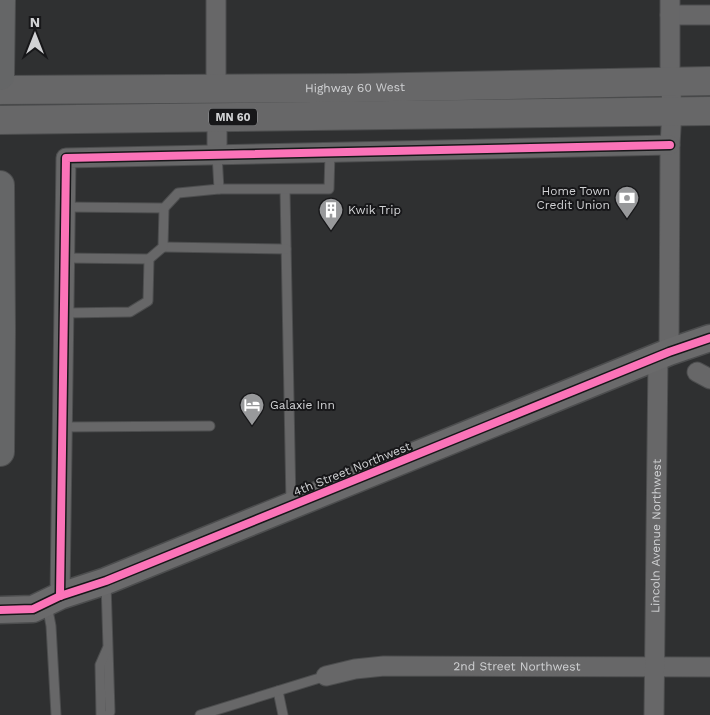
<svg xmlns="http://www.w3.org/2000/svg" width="710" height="715" font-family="'Work Sans',sans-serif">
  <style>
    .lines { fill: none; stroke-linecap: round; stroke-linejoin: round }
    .lane-casing { stroke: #4c4d4e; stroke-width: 11 }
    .street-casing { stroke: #4c4d4e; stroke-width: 21 }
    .secondary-casing { stroke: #4c4d4e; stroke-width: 29 }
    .primary-casing { stroke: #4c4d4e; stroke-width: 30 }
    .highway-casing { stroke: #4c4d4e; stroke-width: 30 }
    .lane { stroke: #676768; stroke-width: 9 }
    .street { stroke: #676768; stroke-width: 19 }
    .secondary { stroke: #6a6a6b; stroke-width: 26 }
    .primary { stroke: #676768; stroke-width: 28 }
    .highway { stroke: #656667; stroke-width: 28 }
    .cycleway-casing { stroke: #171719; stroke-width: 11 }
    .cycleway { stroke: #fb73b8; stroke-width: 8 }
    .labels { text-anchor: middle; stroke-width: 4; stroke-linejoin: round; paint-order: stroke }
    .shield { fill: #171719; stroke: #999a9c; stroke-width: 1 }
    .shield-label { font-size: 11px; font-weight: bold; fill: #d1d2d4 }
    .street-label { font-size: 12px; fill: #d1d2d4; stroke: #171719 }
    .poi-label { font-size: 12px; fill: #d1d2d4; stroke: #171719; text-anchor: start }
  </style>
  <rect width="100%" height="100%" fill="#2f3031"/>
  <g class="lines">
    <defs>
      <g id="lane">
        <polyline points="217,154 219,189"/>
        <polyline points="285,190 291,504"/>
        <polyline points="64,207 164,208 178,193 219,189 329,189 330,152"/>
        <polyline points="163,247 286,249"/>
        <polyline points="64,258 149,259"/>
        <polyline points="64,313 130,312 148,301 149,259 163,247 164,208"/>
        <polyline points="62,427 210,426"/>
        <polyline points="106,583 110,712 108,715"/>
        <polyline points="47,605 51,626 56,715"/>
        <polyline points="278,691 283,715"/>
        <polyline points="101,715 100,665 107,649"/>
        <polyline points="200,715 326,676"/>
      </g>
      <g id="street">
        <polyline points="216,0 216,89"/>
        <polyline points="670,15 710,15"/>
        <polyline points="217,117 217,154"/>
        <polyline points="669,352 670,145 672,111 670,69 670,0"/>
        <polyline points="697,372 710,379"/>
        <polyline points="60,596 66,158 670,145"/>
        <path id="s1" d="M326,676l29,-7 29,-3 326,1"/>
        <path id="s2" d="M654,715l4,-358"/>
      </g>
      <polyline id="secondary" points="0,610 33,609 60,596 106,581 669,352 710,338"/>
      <g id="primary">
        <path id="s3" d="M0,90l354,-2 356,-7"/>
        <polyline points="0,120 710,111"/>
      </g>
      <g id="highway">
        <polyline points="0,76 1,0"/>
        <polyline points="0,185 1,330 0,452"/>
      </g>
    </defs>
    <use href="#lane" class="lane-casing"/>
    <use href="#street" class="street-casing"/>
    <use href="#secondary" class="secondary-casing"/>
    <use href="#primary" class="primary-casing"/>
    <use href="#highway" class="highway-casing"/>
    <use href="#lane" class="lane"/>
    <use href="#street" class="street"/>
    <use href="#secondary" class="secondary"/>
    <use href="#primary" class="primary"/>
    <use href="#highway" class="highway"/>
    <defs>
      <g id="cycleway">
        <polyline points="60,596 66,158 670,145"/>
        <polyline points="0,610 33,609 60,596 106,581 669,352 710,338"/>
      </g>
    </defs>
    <use href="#cycleway" class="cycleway-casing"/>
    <use href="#cycleway" class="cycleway"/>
  </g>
  <defs>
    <symbol id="bank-pin" viewBox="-11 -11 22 30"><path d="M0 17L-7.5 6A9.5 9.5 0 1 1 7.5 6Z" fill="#98999b" stroke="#171719"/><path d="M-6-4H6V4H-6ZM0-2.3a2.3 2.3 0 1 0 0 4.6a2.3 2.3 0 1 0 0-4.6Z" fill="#fff"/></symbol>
    <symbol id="building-pin" viewBox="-11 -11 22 30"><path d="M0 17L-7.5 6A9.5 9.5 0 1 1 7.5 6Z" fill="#98999b" stroke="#171719"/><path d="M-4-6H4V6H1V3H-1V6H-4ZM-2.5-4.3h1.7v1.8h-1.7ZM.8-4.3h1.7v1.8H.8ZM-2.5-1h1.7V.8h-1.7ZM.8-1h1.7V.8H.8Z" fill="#fff"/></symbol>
    <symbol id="hotel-pin" viewBox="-11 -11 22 30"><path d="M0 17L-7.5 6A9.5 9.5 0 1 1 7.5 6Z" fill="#98999b" stroke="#171719"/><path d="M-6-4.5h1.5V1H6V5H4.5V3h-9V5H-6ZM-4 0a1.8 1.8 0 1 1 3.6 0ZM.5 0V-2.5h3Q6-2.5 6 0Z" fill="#fff"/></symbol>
  </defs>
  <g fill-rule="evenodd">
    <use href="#bank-pin" x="613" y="184" width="28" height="38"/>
    <use href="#building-pin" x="317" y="196" width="28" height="38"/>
    <use href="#hotel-pin" x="238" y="391" width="28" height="38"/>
  </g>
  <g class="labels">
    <rect class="shield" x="209" y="108.5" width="48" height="17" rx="4"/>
    <g class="shield-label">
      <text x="233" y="121">MN 60</text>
    </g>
    <g class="street-label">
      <text dy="4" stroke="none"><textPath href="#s3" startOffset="355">Highway 60 West</textPath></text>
      <text transform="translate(352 469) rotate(-22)" y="4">4th Street Northwest</text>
      <text dy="4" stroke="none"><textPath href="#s2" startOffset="179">Lincoln Avenue Northwest</textPath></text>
      <text dy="4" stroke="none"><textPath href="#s1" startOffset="192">2nd Street Northwest</textPath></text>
    </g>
    <g class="poi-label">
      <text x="610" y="195" text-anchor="end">Home Town<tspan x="610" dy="14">Credit Union</tspan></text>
      <text x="348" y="214">Kwik Trip</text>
      <text x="270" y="409">Galaxie Inn</text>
    </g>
  </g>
  <g transform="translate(35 35)" stroke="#171719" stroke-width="4" paint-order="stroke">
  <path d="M0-4L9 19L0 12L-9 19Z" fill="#d1d2d4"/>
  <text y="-8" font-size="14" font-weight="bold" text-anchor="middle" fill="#d1d2d4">N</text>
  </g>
</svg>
